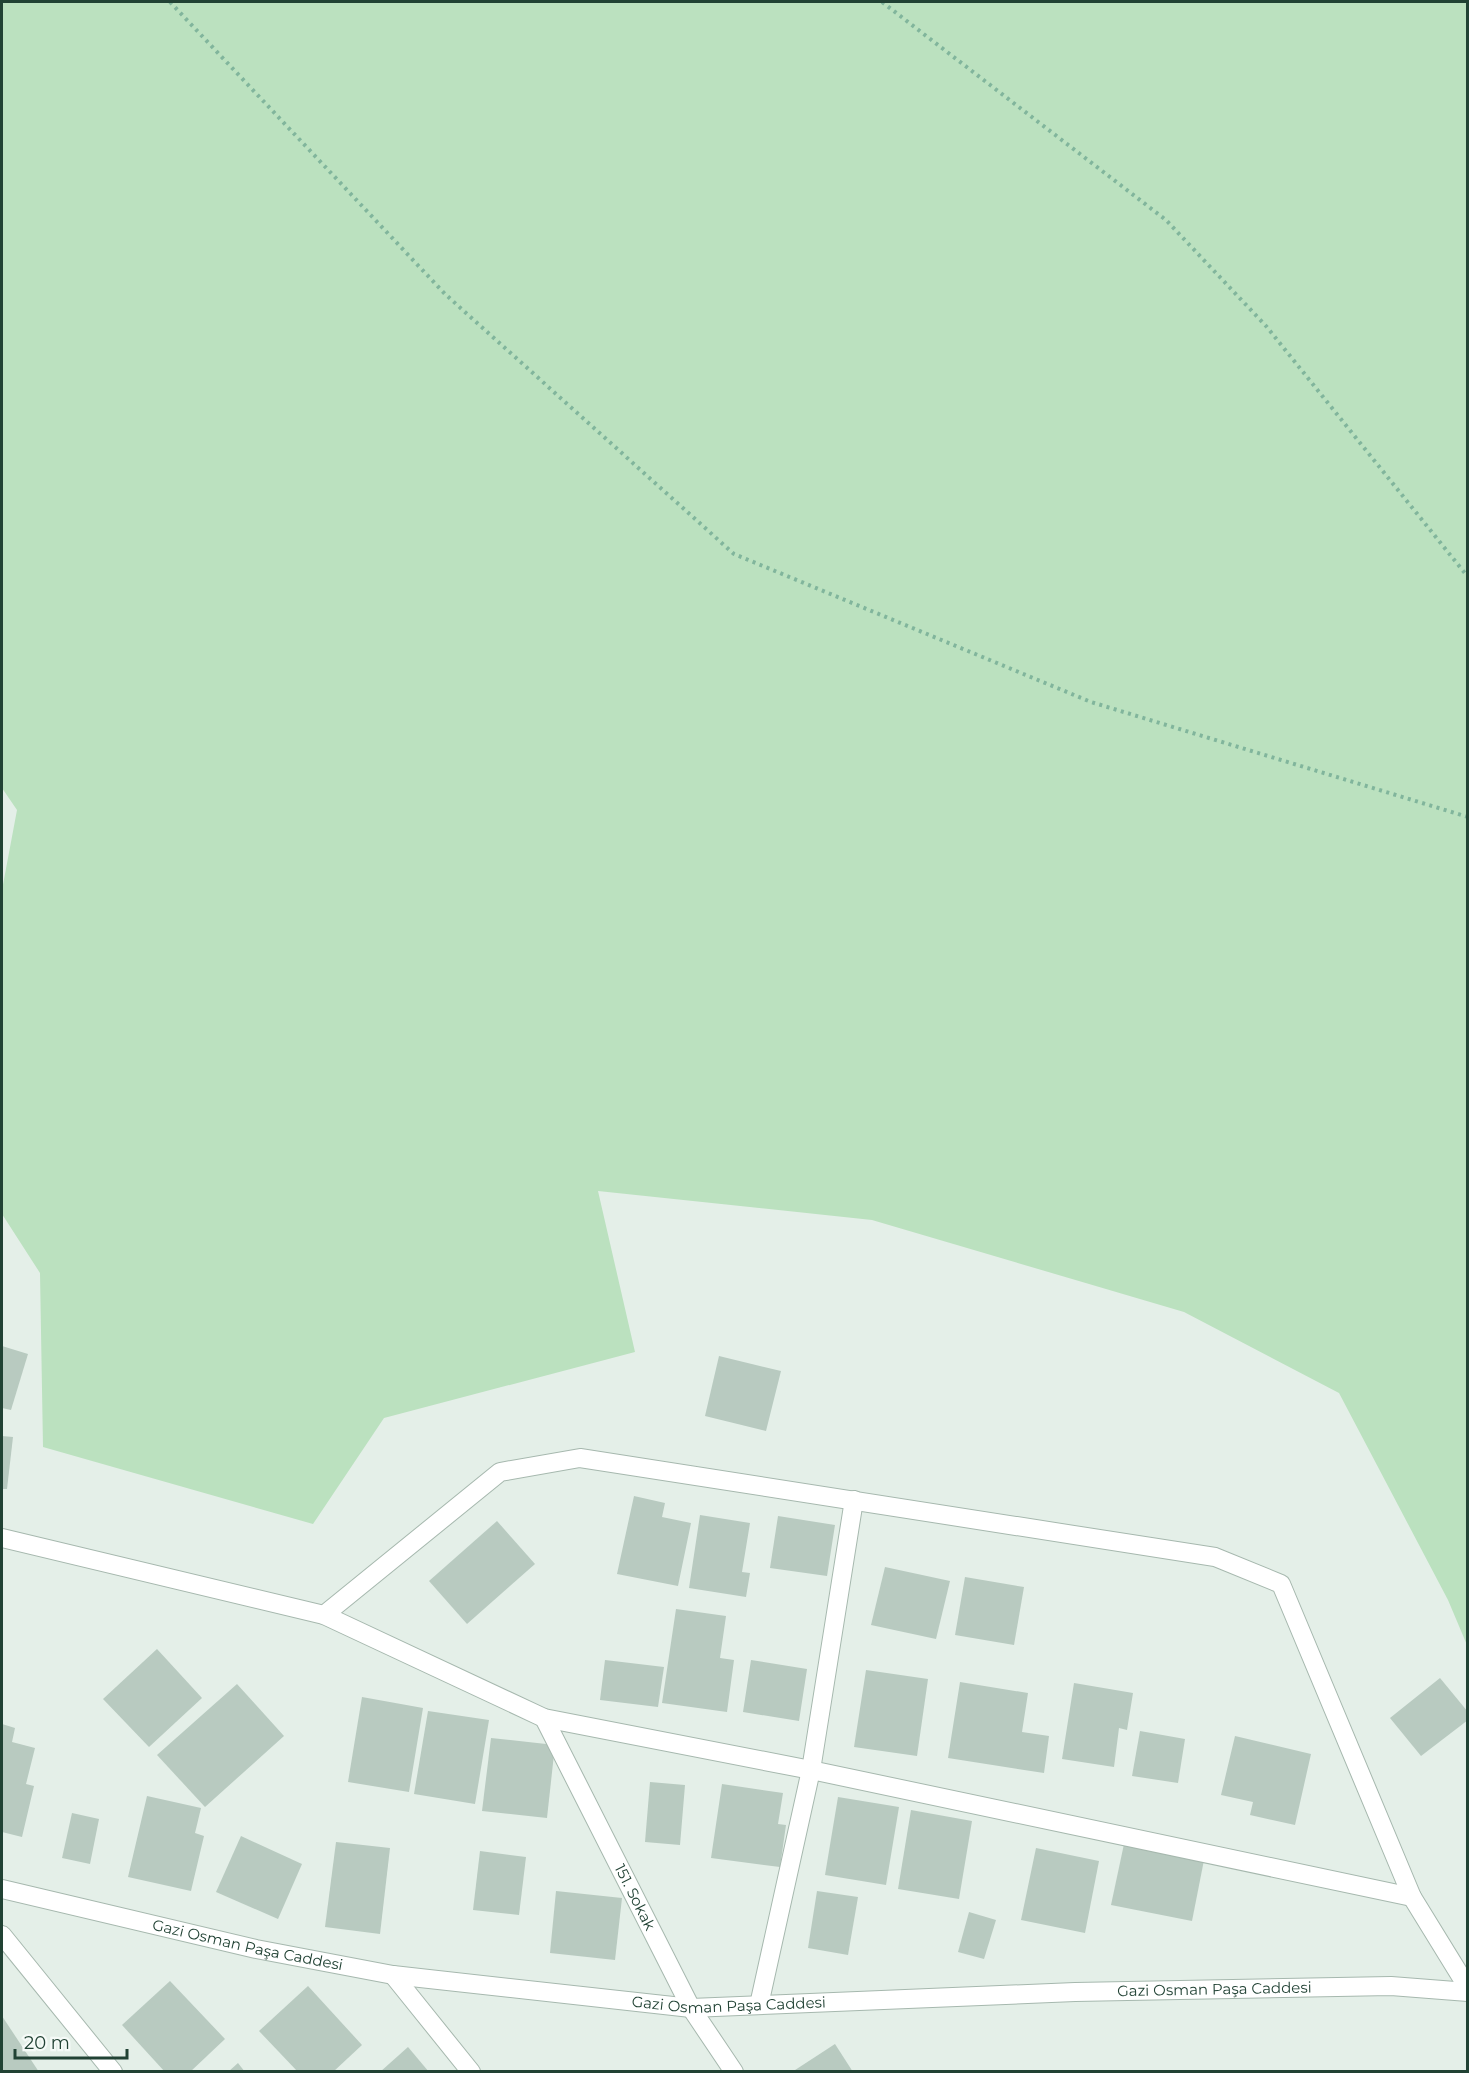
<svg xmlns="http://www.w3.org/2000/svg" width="1469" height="2073" font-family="Montserrat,sans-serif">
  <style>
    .green { fill: #bbe1bf }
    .building { fill: #b8cac0 }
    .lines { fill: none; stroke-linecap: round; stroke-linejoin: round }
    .minor-casing { stroke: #a6b8ae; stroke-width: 20 }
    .path { stroke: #81b59c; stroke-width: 4; stroke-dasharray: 3 4.5; stroke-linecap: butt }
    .minor { stroke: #fff; stroke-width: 18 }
    .labels { text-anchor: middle; stroke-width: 5; stroke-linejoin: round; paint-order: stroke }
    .street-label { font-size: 15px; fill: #214234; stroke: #f5faf7 }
  </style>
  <rect width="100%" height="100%" fill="#e4efe8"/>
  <polygon class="green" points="2,2 1467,2 1467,1645 1448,1600 1339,1393 1184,1312 872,1220 598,1191 635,1352 384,1418 313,1524 43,1447 40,1273 2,1214 2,890 17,810 2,788"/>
  <g class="building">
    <polygon points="2,1346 28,1354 11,1410 2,1408"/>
    <polygon points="719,1356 781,1371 766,1431 705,1416"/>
    <polygon points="2,1436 13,1437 7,1489 2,1489"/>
    <polygon points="634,1496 665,1503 662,1517 691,1523 678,1586 617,1574"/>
    <polygon points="700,1515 750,1523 742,1572 750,1573 746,1597 689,1588"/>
    <polygon points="778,1516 835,1525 827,1576 770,1568"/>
    <polygon points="497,1521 535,1564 467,1624 429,1581"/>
    <polygon points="885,1567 950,1581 936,1639 871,1625"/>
    <polygon points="965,1577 1024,1587 1014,1645 955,1635"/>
    <polygon points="676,1609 726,1616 720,1658 734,1660 727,1712 662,1703"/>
    <polygon points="157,1649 202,1698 149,1747 103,1699"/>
    <polygon points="605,1660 664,1667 658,1707 600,1700"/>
    <polygon points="751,1660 807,1669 799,1721 743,1712"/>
    <polygon points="866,1670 928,1679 917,1756 854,1747"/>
    <polygon points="1440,1678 1468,1712 1468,1720 1421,1756 1390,1718"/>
    <polygon points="960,1682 1028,1693 1022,1732 1049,1736 1044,1773 948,1758"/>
    <polygon points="1074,1683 1133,1693 1127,1730 1119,1728 1114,1767 1062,1759"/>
    <polygon points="237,1684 284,1736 205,1807 157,1755"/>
    <polygon points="362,1697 423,1708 409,1792 348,1782"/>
    <polygon points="428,1711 489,1720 475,1804 414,1794"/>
    <polygon points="2,1724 15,1728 12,1742 35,1748 26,1784 34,1786 22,1837 2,1832"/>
    <polygon points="1140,1731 1185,1739 1178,1783 1132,1776"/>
    <polygon points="1235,1736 1311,1754 1295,1825 1250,1815 1253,1802 1221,1795"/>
    <polygon points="491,1738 555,1745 547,1818 482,1811"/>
    <polygon points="650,1782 685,1785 680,1845 645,1842"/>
    <polygon points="722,1784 783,1793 778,1824 786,1825 780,1867 711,1858"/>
    <polygon points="147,1796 201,1808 195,1833 204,1836 191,1891 128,1877"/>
    <polygon points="838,1797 899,1807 886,1885 825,1875"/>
    <polygon points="911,1810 972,1821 959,1899 898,1889"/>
    <polygon points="72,1813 99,1819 90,1864 62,1858"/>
    <polygon points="241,1836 302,1864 278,1919 216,1892"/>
    <polygon points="336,1842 390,1848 380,1934 325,1927"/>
    <polygon points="1124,1844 1204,1860 1192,1921 1111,1905"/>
    <polygon points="1036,1848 1099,1861 1085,1933 1021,1920"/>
    <polygon points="480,1851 526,1857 519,1915 473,1910"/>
    <polygon points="556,1891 622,1898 615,1960 550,1953"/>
    <polygon points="817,1891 858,1897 848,1955 808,1948"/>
    <polygon points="969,1912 996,1920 984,1959 958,1952"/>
    <polygon points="170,1981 225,2039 190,2072 165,2072 122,2025"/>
    <polygon points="308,1986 362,2045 333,2072 298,2072 259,2031"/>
    <polygon points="2,2016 39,2072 2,2072"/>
    <polygon points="835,2044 853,2072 792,2072"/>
    <polygon points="408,2047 429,2072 380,2072"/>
    <polygon points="238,2063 245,2072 228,2072"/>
  </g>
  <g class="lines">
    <defs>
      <g id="minor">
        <polyline points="2,1538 324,1615 544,1718 811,1770 1412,1897"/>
        <polyline points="324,1615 500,1472 580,1458 1215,1557 1281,1584 1412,1897 1468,1988"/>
        <path id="s1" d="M544,1718l147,290 43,64"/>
        <path id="s2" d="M2,1889l254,60 137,26 298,33 384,-16 316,-6 77,6"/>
        <polyline points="2,1935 113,2072"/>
        <polyline points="393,1975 471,2072"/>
        <polyline points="759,2005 811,1770 854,1500"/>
      </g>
    </defs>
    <use href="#minor" class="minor-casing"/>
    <g class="path">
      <polyline points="170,2 445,294 734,554 1091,702 1468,817"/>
      <polyline points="882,2 1166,220 1266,326 1468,577"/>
    </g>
    <use href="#minor" class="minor"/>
  </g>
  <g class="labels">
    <g class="street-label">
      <text dy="5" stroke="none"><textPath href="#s1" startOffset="201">151. Sokak</textPath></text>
      <text dy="5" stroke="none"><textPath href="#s2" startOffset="252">Gazi Osman Paşa Caddesi</textPath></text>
      <text dy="5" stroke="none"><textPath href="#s2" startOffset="1224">Gazi Osman Paşa Caddesi</textPath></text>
      <text dy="5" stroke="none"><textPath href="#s2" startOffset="738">Gazi Osman Paşa Caddesi</textPath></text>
    </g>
  </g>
  <rect width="1469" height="2073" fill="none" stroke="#214234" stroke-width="6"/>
  <path d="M15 2049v9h112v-9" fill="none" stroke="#214234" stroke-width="3"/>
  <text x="24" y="2049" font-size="18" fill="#214234" stroke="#f5faf7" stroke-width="4.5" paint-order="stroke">20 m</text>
</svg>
